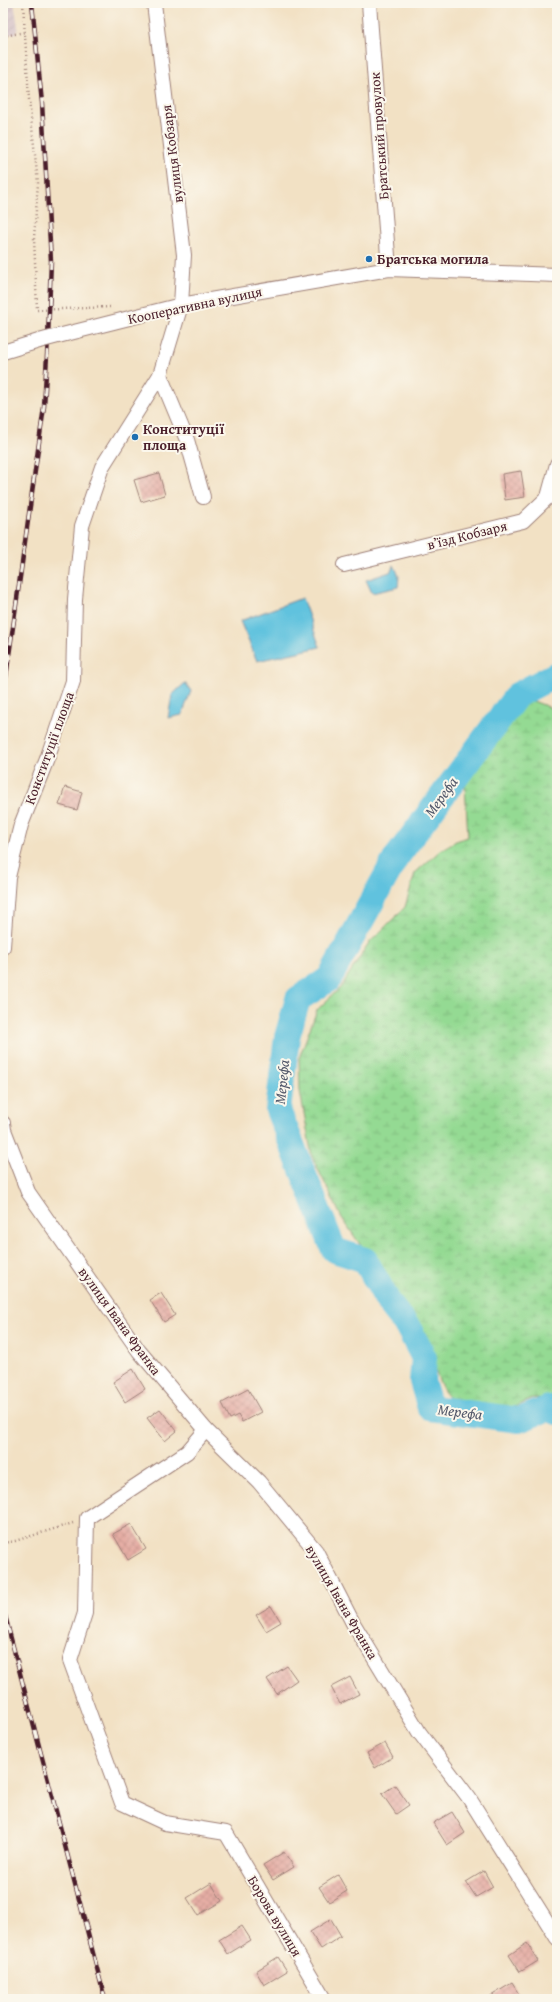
<svg xmlns="http://www.w3.org/2000/svg" width="560" height="2002" font-family="'Gentium Book Plus',serif">
  <style>
    .industrial { fill: url(#industrial-furrows) }
    .wetland { fill: url(#wetland-marsh); stroke: #6f7c5f }
    .water { fill: #60c2de; stroke: #557084 }
    .lines { fill: none; stroke-linecap: round; stroke-linejoin: round }
    .river { stroke: #60c2de; stroke-width: 26 }
    .building { fill: url(#building-cross-hatch) }
    .minor-casing { stroke: #9e8078; stroke-width: 16 }
    .path { stroke: #9e8078; stroke-width: 2.5; stroke-dasharray: 1 3; stroke-linecap: butt }
    .minor { stroke: #fff; stroke-width: 14 }
    .rail-casing { stroke: #4a1f2b; stroke-width: 4.5 }
    .rail { stroke: #fbf7ec; stroke-width: 3; stroke-dasharray: 9; stroke-linecap: butt }
    .minor-bridge-casing { stroke: #9e8078; stroke-width: 16; stroke-linecap: butt }
    .minor-bridge { stroke: #fff; stroke-width: 14 }
    .poi-dot { fill: #1f6fb2; stroke: #fbf7ec; stroke-width: 1.5 }
    .labels { text-anchor: middle; stroke-width: 4; stroke-linejoin: round; paint-order: stroke }
    .street-label { font-size: 14px; fill: #4a1f2b; stroke: #fbf7ec }
    .poi-label { font-size: 14px; font-weight: bold; fill: #4a1f2b; stroke: #fbf7ec; text-anchor: start }
    .water-label { font-size: 15px; font-style: italic; fill: #52586a; stroke: #fbf7ec }
  </style>
  <defs>
    <pattern id="industrial-furrows" width="10" height="10" patternUnits="userSpaceOnUse"><rect width="10" height="10" fill="#d2bec4"/><path d="M-1 1l2-2M0 10L10 0M9 11l2-2" fill="none" stroke="#b6a3a9"/></pattern>
    <pattern id="wetland-marsh" width="20" height="14" patternUnits="userSpaceOnUse"><rect width="20" height="14" fill="#94da93"/><path d="M1 5h8M5 5V1M11 12h8M15 12V8" fill="none" stroke="#81bb7f"/></pattern>
    <pattern id="building-cross-hatch" width="8" height="8" patternUnits="userSpaceOnUse"><rect width="8" height="8" fill="#e5ada4"/><path d="M0 0l8 8M0 8l8-8" fill="none" stroke="#c6948d"/></pattern>
  </defs>
  <rect width="100%" height="100%" fill="#fbf7ec"/>
  <filter id="ink" filterUnits="userSpaceOnUse"><feTurbulence type="fractalNoise" baseFrequency=".025" numOctaves="2"/><feDisplacementMap in="SourceGraphic" scale="8" xChannelSelector="R" yChannelSelector="G"/><feConvolveMatrix kernelMatrix="1 2 1 2 8 2 1 2 1" color-interpolation-filters="sRGB"/></filter>
  <filter id="wash" filterUnits="userSpaceOnUse"><feTurbulence type="fractalNoise" baseFrequency=".012" numOctaves="4" result="noise"/><feDisplacementMap in="SourceGraphic" scale="16" xChannelSelector="R" yChannelSelector="G"/><feGaussianBlur stdDeviation="0.9" result="paint"/><feColorMatrix in="noise" values="0 0 0 0 0 0 0 0 0 0 0 0 0 0 0 0 0 1.4 0 .05"/><feComposite in="paint" operator="in"/></filter>
  <g filter="url(#wash)">
    <rect width="100%" height="100%" fill="#f2e1c4"/>
    <polygon class="industrial" points="3,3 14,3 18,27 16,33 3,36"/>
    <path class="wetland" d="M517,695l40,15v691l-22,-3 -30,13 -51,-7c-3,-4 -7,-9 -10,-13 -7,-12 -7,-25 -20,-33l-5,-32 -10,-13 -26,-42 -22,-25 -19,-28 -30,-61 -12,-66 -1,-33 18,-48 24,-23 27,-43 37,-37 10,-34 27,-24 14,-8 12,-4 -3,-51 23,-44 22,-27z"/>
    <g class="water">
      <polygon points="394,565 399,576 398,587 372,593 366,580 390,572"/>
      <polygon points="302,598 320,647 257,661 240,621"/>
      <polygon points="185,683 191,691 182,715 168,718 172,695"/>
    </g>
    <g class="lines">
      <polyline class="river" points="557,674 517,695 396,858 329,979 298,999 287,1037 278,1110 334,1250 365,1260 390,1305 409,1329 424,1358 422,1381 430,1408 519,1420 549,1408 557,1412"/>
    </g>
    <g id="blocks">
      <g class="building">
        <polygon points="521,471 525,497 505,500 502,474"/>
        <polygon points="159,473 165,495 141,502 134,480"/>
        <polygon points="65,787 82,792 77,810 59,805"/>
        <polygon points="161,1293 175,1315 164,1322 150,1300"/>
        <polygon points="133,1369 145,1389 125,1402 113,1382"/>
        <polygon points="248,1389 261,1412 242,1422 238,1415 230,1419 222,1403"/>
        <polygon points="160,1409 177,1431 165,1441 147,1418"/>
        <polygon points="131,1524 146,1549 128,1560 113,1534"/>
        <polygon points="271,1606 281,1622 266,1631 256,1615"/>
        <polygon points="287,1666 297,1680 277,1694 267,1679"/>
        <polygon points="350,1677 359,1694 340,1704 331,1687"/>
        <polygon points="385,1743 393,1757 375,1768 367,1753"/>
        <polygon points="395,1785 409,1805 396,1814 382,1794"/>
        <polygon points="452,1812 465,1833 447,1845 433,1823"/>
        <polygon points="284,1852 294,1867 273,1880 263,1865"/>
        <polygon points="484,1871 493,1887 476,1897 466,1882"/>
        <polygon points="338,1875 347,1891 329,1902 319,1887"/>
        <polygon points="211,1883 222,1901 198,1915 187,1898"/>
        <polygon points="331,1919 341,1936 321,1949 310,1932"/>
        <polygon points="242,1926 251,1940 228,1954 219,1940"/>
        <polygon points="527,1943 538,1961 520,1972 509,1955"/>
        <polygon points="278,1957 287,1971 264,1985 256,1971"/>
        <polygon points="512,1983 522,1999 486,1999"/>
      </g>
    </g>
  </g>
  <g filter="url(#ink)">
    <use href="#blocks" fill-opacity="0" stroke="#9e8078" stroke-width="1"/>
    <g class="lines">
      <defs>
        <g id="minor">
          <polyline points="369,3 389,269"/>
          <polyline points="58,336 181,305 389,269 557,275"/>
          <polyline points="3,352 39,341"/>
          <polyline points="160,375 187,440 203,497"/>
          <polyline points="344,565 523,521 548,497 557,464"/>
          <polyline points="3,947 8,877 21,825 47,759 73,681 75,599 82,526 102,467 160,375 181,305 184,255 154,3"/>
          <polyline points="3,1123 4,1130 28,1192 139,1351 206,1430 259,1482 316,1551 353,1623 419,1732 469,1798 557,1938"/>
          <polyline points="206,1430 187,1452 87,1518 85,1613 70,1660 122,1803 165,1823 226,1833 324,1999"/>
        </g>
      </defs>
      <use href="#minor" class="minor-casing"/>
      <g class="path">
        <polyline points="23,3 29,99 38,183 34,238 37,310 110,307"/>
        <polyline points="3,36 26,32"/>
        <polyline points="3,1543 15,1541 73,1523"/>
      </g>
      <use href="#minor" class="minor"/>
      <defs>
        <g id="rail">
          <polyline points="3,698 44,407 48,338 51,261 42,103 32,3"/>
          <polyline points="3,1608 105,1999"/>
        </g>
      </defs>
      <use href="#rail" class="rail-casing"/>
      <use href="#rail" class="rail"/>
      <defs>
        <polyline id="minor-bridge" points="39,341 58,336"/>
      </defs>
      <use href="#minor-bridge" class="minor-bridge-casing"/>
      <use href="#minor-bridge" class="minor-bridge"/>
    </g>
  </g>
  <g class="poi-dot">
    <circle cx="369" cy="259" r="4"/>
    <circle cx="135" cy="437" r="4"/>
  </g>
  <g class="labels">
    <g class="street-label">
      <text transform="translate(379 136) rotate(-94)" y="5">Братський провулок</text>
      <text transform="translate(172 154) rotate(-97)" y="5">вулиця Кобзаря</text>
      <text transform="translate(195 305) rotate(-12)" y="5">Кооперативна вулиця</text>
      <text transform="translate(467 535) rotate(-14)" y="5">в’їзд Кобзаря</text>
      <text transform="translate(49 748) rotate(-70)" y="5">Конституції площа</text>
      <text transform="translate(120 1321) rotate(54)" y="5">вулиця Івана Франка</text>
      <text transform="translate(342 1602) rotate(60)" y="5">вулиця Івана Франка</text>
      <text transform="translate(275 1916) rotate(59)" y="5">Борова вулиця</text>
    </g>
    <g class="poi-label">
      <text x="377" y="264">Братська могила</text>
      <text x="143" y="434">Конституції<tspan x="143" dy="16">площа</tspan></text>
    </g>
    <g class="water-label">
      <text transform="translate(441 797) rotate(-54)" y="5">Мерефа</text>
      <text transform="translate(282 1082) rotate(-84)" y="5">Мерефа</text>
      <text transform="translate(460 1412) rotate(7)" y="5">Мерефа</text>
    </g>
  </g>
  <rect width="560" height="2002" fill="none" stroke="#fbf7ec" stroke-width="16"/>
</svg>
